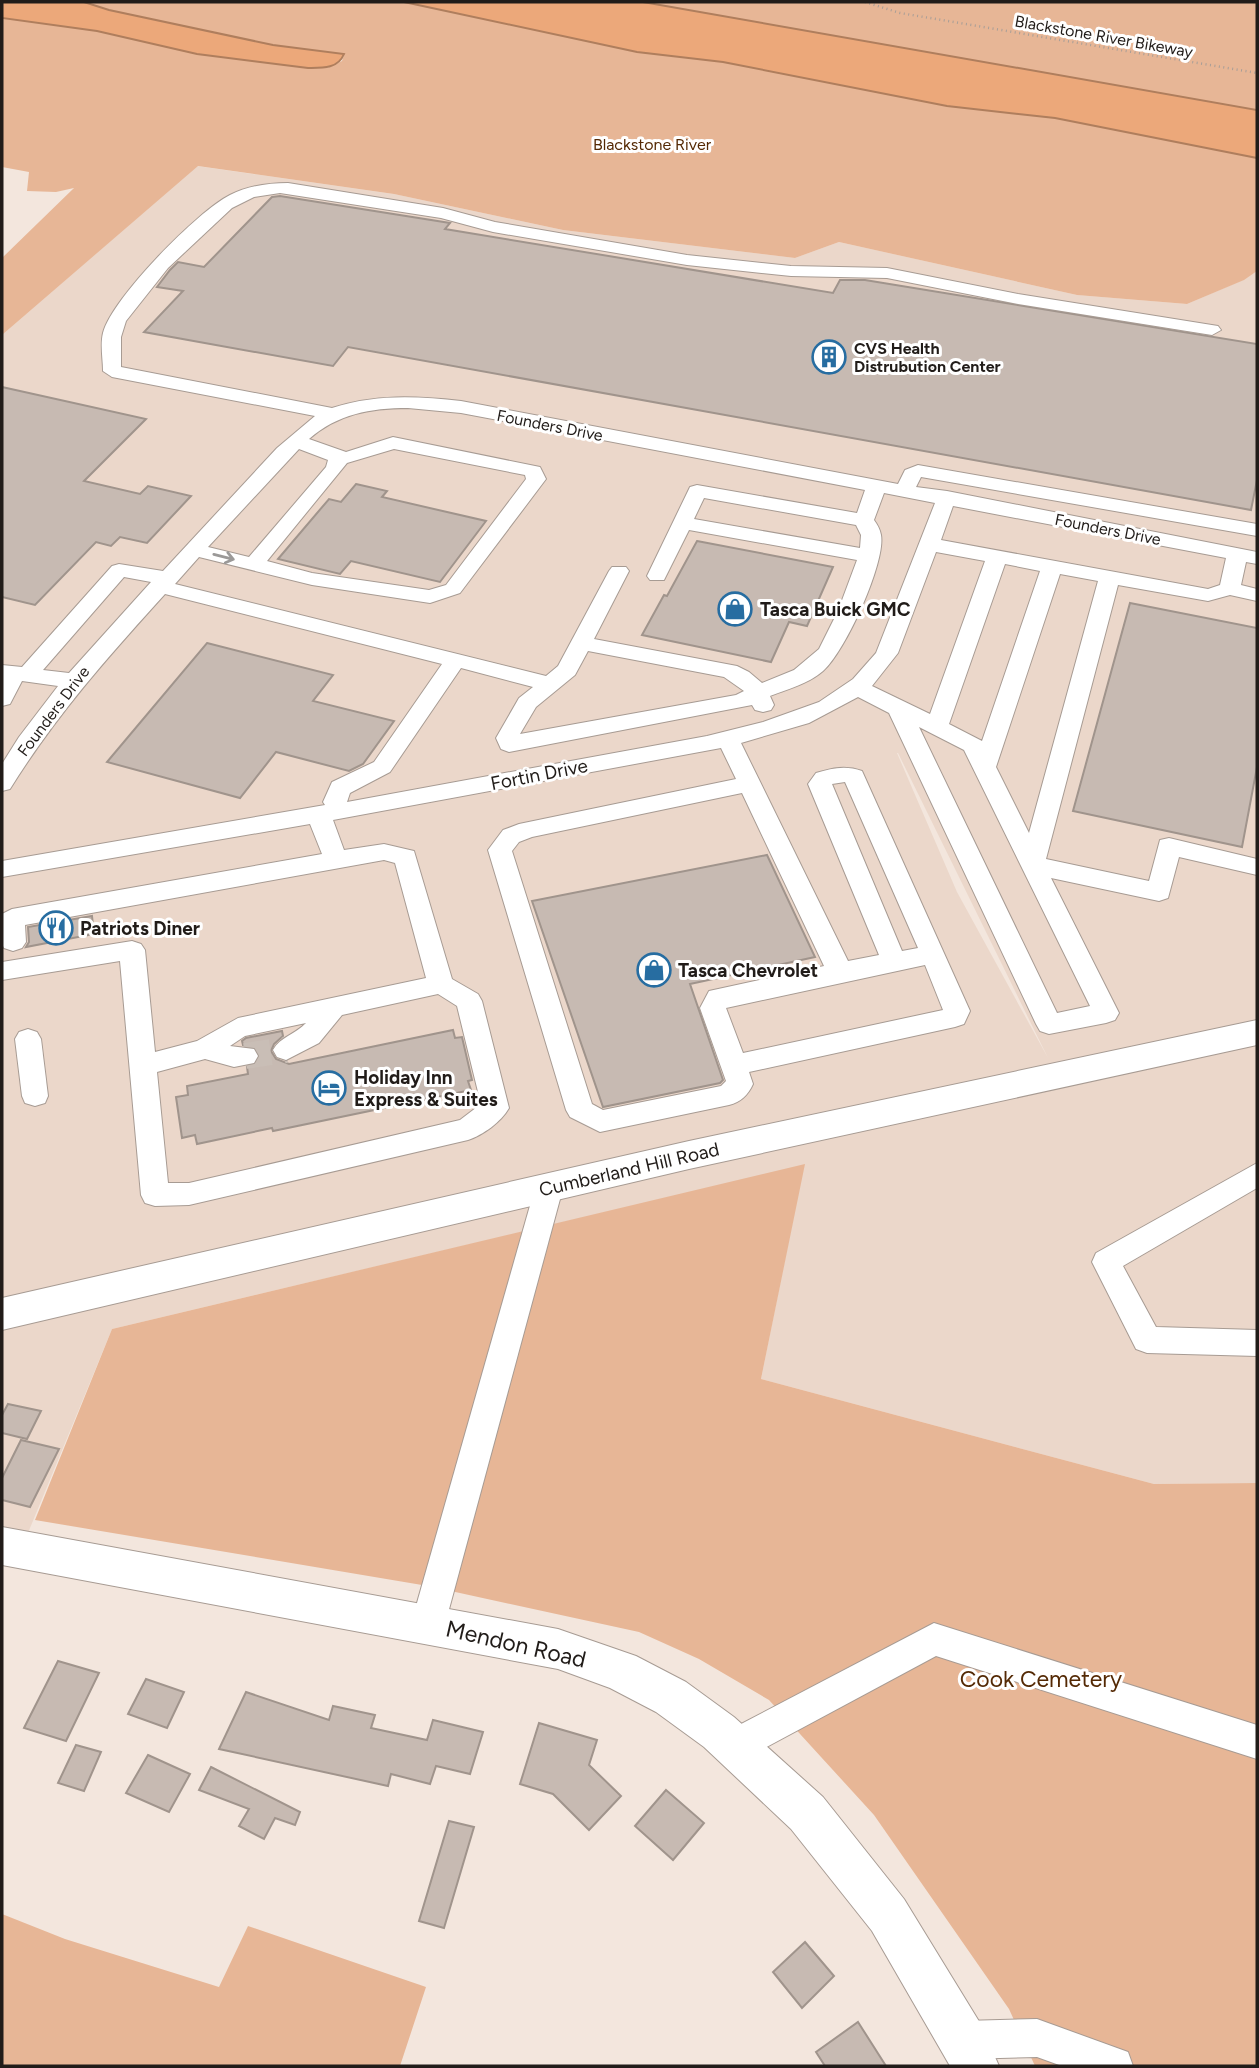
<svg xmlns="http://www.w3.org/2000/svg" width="1259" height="2068" font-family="Figtree,sans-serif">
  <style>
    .built { fill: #ebd7ca; fill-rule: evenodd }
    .green { fill: #e7b696 }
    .water { fill: #eca87a; stroke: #af7e5d; stroke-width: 2 }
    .building { fill: #c7bab2; stroke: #a0948c; stroke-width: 2 }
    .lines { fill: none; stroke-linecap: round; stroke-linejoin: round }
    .minor-tunnel { stroke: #c9beb6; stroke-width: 26; stroke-dasharray: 26 13; stroke-linecap: butt }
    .minor-casing { stroke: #a79b93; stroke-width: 2 }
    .major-casing { stroke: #a79b93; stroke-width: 2 }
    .path { stroke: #a89e97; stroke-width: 2.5; stroke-dasharray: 1 3.5; stroke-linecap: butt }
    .minor { fill: #fff; fill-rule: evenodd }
    .major { fill: #fff; fill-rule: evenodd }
    .oneway { stroke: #9b9998 }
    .labels { text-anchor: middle; stroke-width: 6; stroke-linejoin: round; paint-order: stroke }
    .far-street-label { font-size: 16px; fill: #211c19; stroke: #fff }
    .far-park-label { font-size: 16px; fill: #542904; stroke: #fff }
    .far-poi-label { font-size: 16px; font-weight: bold; fill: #211c19; stroke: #fff; text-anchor: start }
    .poi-label { font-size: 19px; font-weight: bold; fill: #211c19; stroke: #fff; text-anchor: start }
    .street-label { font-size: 19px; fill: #211c19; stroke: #fff }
    .near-street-label { font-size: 23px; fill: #211c19; stroke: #fff }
    .near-park-label { font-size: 23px; fill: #542904; stroke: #fff }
  </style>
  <rect width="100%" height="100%" fill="#f3e6dd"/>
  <path class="built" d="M197,166l197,28 169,36 232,28 44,-16 238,53 110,9 56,-24 14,-9v1212l-103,1 -393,-105 43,-214 -692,164 -89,216 -21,-5v-1205zM897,753h1l150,305 -91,-166z"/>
  <g class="green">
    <polygon points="84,2 404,2 637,52 723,62 947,106 1055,118 1257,157 1257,271 1244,280 1187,304 1077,295 839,242 795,258 563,230 394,194 198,166 2,335 2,258 74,188 56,192 27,191 29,172 2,167 2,18 97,31 253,61 308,68 327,68 342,61 344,55 273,45 109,10"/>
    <polygon points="643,2 1257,2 1257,110 700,14"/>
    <polygon points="805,1164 761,1379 1154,1484 1257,1483 1257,2066 1035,2066 1009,2009 874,1815 769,1700 699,1659 639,1632 428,1586 35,1520 112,1329"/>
    <polygon points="2,1914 65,1939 219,1987 248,1926 426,1987 400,2066 2,2066"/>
  </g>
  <g class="water">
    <path d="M2,2h82l25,8 164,35 71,9c-6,15 -22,14 -36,14l-111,-14 -100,-23 -95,-13z"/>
    <polygon points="404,2 643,2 1257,110 1257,158 1055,118 947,106 723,62 637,52"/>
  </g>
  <g class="building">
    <polygon points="280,196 450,223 445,229 833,293 840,280 865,280 1257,344 1257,480 1251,510 348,347 333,366 144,332 183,291 157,287 170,270 178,262 204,267 272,197"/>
    <polygon points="2,387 146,419 84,481 140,494 148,486 191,496 147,543 120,537 111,546 96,542 35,605 2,597"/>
    <polygon points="356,484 387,491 382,497 486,521 440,582 351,561 340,574 278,559 329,499 341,502"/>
    <polygon points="697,541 833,567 807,626 789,622 771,662 642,635 664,595 667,596"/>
    <polygon points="1130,603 1257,628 1257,767 1242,847 1073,811"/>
    <polygon points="207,643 333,675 313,701 394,721 363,764 349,771 276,752 240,798 107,762"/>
    <polygon points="767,855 815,957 690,984 723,1080 720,1083 603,1107 532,901"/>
    <polygon points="92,916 94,934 26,947 29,942 28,927"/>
    <polygon points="453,1030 455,1038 462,1037 472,1080 468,1081 471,1090 273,1131 272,1128 197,1144 195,1135 182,1138 176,1097 188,1095 187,1086 248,1074 247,1067 256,1064 260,1055 254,1046 243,1045 242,1041 246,1038 282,1031 283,1036 274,1044 271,1051 276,1059 289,1064"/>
    <polygon points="8,1404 41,1411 27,1439 2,1433 2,1415"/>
    <polygon points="21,1440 59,1449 30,1507 2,1500 2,1478"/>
    <polygon points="58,1661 99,1673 66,1741 24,1728"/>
    <polygon points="146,1679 184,1692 167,1728 128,1714"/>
    <polygon points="246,1692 329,1720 333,1706 375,1715 371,1728 427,1740 433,1720 483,1732 470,1774 436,1766 430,1784 391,1774 388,1786 219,1749"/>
    <polygon points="539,1723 597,1740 589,1765 621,1796 589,1830 553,1794 520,1784"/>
    <polygon points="76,1745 101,1752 84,1791 58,1783"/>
    <polygon points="148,1755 190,1774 169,1812 126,1793"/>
    <polygon points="211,1767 300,1812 295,1825 275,1818 264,1839 239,1826 249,1809 199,1790"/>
    <polygon points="666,1790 704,1823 673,1860 635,1826"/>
    <polygon points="449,1821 474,1827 444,1928 419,1921"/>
    <polygon points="805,1942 834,1976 802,2008 773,1972"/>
    <polygon points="858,2022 886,2066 825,2066 816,2052"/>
  </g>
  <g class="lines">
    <polyline class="minor-tunnel" points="245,1056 286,1050"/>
    <defs>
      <g id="minor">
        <path d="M288,183l155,25 52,14 192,33 104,11 96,2 131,26 200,32 3,4 -9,5 -194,-31 -131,-26 -96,-2 -104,-11 -194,-33 -52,-14 -161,-25 -26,4 -22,11 -64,60 -42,53 -5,16v30l211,41c43,-14 84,-12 129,-7l437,83 7,-14 13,-5 339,59v12l-336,-59 -5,10 31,4 310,61v12l-11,-2 -5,23 16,4v12l-27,-6 -22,6 -90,-16 -72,274 103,22 11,-41 9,-2 88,21v16l-78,-18 -11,41 -9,3 -108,-23 68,135 -4,7 -9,3 -57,11 -9,-3 -4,-7 -147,-311 -31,-16 -49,26 -68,20 107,218 31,-6 -71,-171 8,-11c16,-5 30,-8 46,-2l108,240 -6,13 -9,3 -206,45 4,12c-5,11 -12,18 -24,21l-129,27 -30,-15 -4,-7 -78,-260 15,-20 16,-6 217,-45 -15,-31 -388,72 11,30 40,-6 30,7 38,128 26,15 4,7 27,107c-8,14 -26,27 -41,32l-279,65 -34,1 -10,-3 -4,-8 -21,-234 -118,19v-18l130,-21 9,3 4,6 10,102 42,-11 41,-23 188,-40 -31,-115 -11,-3 -359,65 1,17 -4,6 -9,3 -9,-3 -2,-4v-30l10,-5 310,-55 -12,-30 -308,53v-16l323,-56 -2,-3 9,-20 42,-20 68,-98 -277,-70c-58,64 -109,121 -155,195l-8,2v-27l17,-27 39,-51 -36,-5 -12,23 -8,2v-41l20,2 90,-101 7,-2 44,7 114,-123 38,-32 -203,-39 -9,-6c0,-12 -3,-26 0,-38 9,-35 95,-122 127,-138 18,-9 38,-12 58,-12zM408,408l53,5 404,77 -8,23 -160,-28 -7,2 -43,89 3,4h14l25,-50 168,30 -19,51 -19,38 -25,21 -32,13 -13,-11 -12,-6 -143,-27 35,-68 -3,-4h-14l-3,4 -51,95 -12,10 -371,-92 24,-27 113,28 118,18 30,-10 86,-114 -6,-12 -147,-30 -47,15 -37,-13c29,-25 61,-31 99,-31zM299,449l29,11 -2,7 -77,90 -41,-10zM394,449l131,26 1,4 -80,106 -17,5 -117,-17 -45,-12 80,-98zM884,493l51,10 -59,150 -23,26 -34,23 -56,20 -56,14 -360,66 3,-9 40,-21 71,-104 72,19 -14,11 -23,40 5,11 8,3 243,-47 3,5 8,2 8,-2 3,-5 -4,-9c18,-7 38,-12 53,-25 22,-19 63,-109 58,-136 -1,-6 -4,-11 -7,-15zM704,498l152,27 5,10 -1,13 -166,-29zM953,506l273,52 -6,27 -12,4 -267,-49zM936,552l49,9 -55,153 -58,-28 26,-33zM1005,564l35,7 -58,170 -33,-17zM1060,574l38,7 -69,252 -33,-66zM124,577l27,5 -82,91 -26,-3zM588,651l136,26 20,14 -8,4 -216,39 16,-27 39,-32zM919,727l45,23 126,256 -33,7zM845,782l73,166 -16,3 -70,-167zM742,793l82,173 -115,25 -9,17 26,73 -5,5 -118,24 -11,-6 -80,-253 7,-9 13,-5zM925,965l18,45 -200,43 -17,-45zM438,994l19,12 24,98 -21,16 -271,63h-21l-11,-111 48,-13 29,8 20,-4 4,-7 -4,-7 -24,-3 15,-10 61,-13c-10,11 -26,14 -33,27l4,7 9,3 33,-17 23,-28z"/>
        <polygon points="28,1029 37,1032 41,1039 48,1096 45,1103 35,1106 25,1103 22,1096 15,1039 19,1032"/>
        <polygon points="1257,1163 1257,1188 1123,1266 1156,1327 1257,1330 1257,1356 1147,1353 1136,1349 1092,1262 1096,1253"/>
        <polygon points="549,1177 559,1180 563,1188 445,1624 440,1635 428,1640 416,1635 411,1624 535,1188 539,1180"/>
        <polygon points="934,1623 1257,1725 1257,1759 936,1656 746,1758 734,1763 722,1758 717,1746 722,1734"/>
        <polygon points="1037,2019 1128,2052 1133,2066 1062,2066 1037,2057 963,2059 950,2053 944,2040 950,2027 963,2021"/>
      </g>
      <g id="major">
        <polygon points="1257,1020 1257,1045 689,1169 2,1330 2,1298 689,1141"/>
        <polygon points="2,1527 558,1629 636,1656 686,1682 734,1717 823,1797 904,1899 980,2023 999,2066 950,2066 872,1931 791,1829 704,1747 656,1712 610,1688 558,1669 2,1565"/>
      </g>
    </defs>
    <use href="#minor" class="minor-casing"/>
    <use href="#major" class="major-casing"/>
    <polyline class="path" points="865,2 900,13 1257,73"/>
    <use href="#minor" class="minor"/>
    <use href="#major" class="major"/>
  </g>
  <defs><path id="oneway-shaft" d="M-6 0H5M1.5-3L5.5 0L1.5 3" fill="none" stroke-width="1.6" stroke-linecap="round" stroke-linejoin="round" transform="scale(1.75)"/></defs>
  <use class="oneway" href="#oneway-shaft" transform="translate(224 557) rotate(14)"/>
  <defs>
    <symbol id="building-ring" viewBox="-11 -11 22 22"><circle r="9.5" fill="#fff" stroke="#276da1" stroke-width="1.5"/><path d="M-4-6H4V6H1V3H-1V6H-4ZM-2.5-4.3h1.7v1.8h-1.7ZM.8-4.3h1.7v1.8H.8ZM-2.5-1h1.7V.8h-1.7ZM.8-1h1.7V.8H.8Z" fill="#276da1"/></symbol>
    <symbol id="shop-ring" viewBox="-11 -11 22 22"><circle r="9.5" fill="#fff" stroke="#276da1" stroke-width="1.5"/><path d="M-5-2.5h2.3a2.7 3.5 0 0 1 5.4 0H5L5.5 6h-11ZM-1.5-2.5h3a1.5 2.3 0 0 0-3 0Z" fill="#276da1"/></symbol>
    <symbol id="restaurant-ring" viewBox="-11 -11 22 22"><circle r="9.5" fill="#fff" stroke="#276da1" stroke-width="1.5"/><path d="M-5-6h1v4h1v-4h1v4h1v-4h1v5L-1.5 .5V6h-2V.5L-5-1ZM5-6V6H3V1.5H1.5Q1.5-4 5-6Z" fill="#276da1"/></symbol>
    <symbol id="hotel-ring" viewBox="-11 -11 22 22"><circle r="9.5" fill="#fff" stroke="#276da1" stroke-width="1.5"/><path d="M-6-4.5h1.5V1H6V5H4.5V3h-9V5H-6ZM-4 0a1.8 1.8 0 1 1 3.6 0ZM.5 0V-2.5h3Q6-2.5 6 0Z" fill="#276da1"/></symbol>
  </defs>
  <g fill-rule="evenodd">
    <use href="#building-ring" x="810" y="338" width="38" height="38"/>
    <use href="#shop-ring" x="716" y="590" width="38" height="38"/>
    <use href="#restaurant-ring" x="37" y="909" width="38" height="38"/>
    <use href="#shop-ring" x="635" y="951" width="38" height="38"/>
    <use href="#hotel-ring" x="310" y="1069" width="38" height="38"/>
  </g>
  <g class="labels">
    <g class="far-street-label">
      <text transform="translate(1104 36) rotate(10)" y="6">Blackstone River Bikeway</text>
      <text transform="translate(550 425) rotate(11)" y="6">Founders Drive</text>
      <text transform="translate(1108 529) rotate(11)" y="6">Founders Drive</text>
      <text transform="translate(53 711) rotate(-53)" y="6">Founders Drive</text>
    </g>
    <g class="far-park-label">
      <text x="652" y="150">Blackstone River</text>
    </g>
    <g class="far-poi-label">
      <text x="854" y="354">CVS Health<tspan x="854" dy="18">Distrubution Center</tspan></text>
    </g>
    <g class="poi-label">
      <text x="760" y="616">Tasca Buick GMC</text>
      <text x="80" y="935">Patriots Diner</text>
      <text x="678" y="977">Tasca Chevrolet</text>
      <text x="354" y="1084">Holiday Inn<tspan x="354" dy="22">Express &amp; Suites</tspan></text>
    </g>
    <g class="street-label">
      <text transform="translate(539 774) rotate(-11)" y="7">Fortin Drive</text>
      <text transform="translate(629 1169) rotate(-13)" y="7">Cumberland Hill Road</text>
    </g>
    <g class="near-street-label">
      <text transform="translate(516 1644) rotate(13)" y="8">Mendon Road</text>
    </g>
    <g class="near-park-label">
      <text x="1041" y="1687">Cook Cemetery</text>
    </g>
  </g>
  <rect width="1259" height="2068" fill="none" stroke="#211c19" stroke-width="7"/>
</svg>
